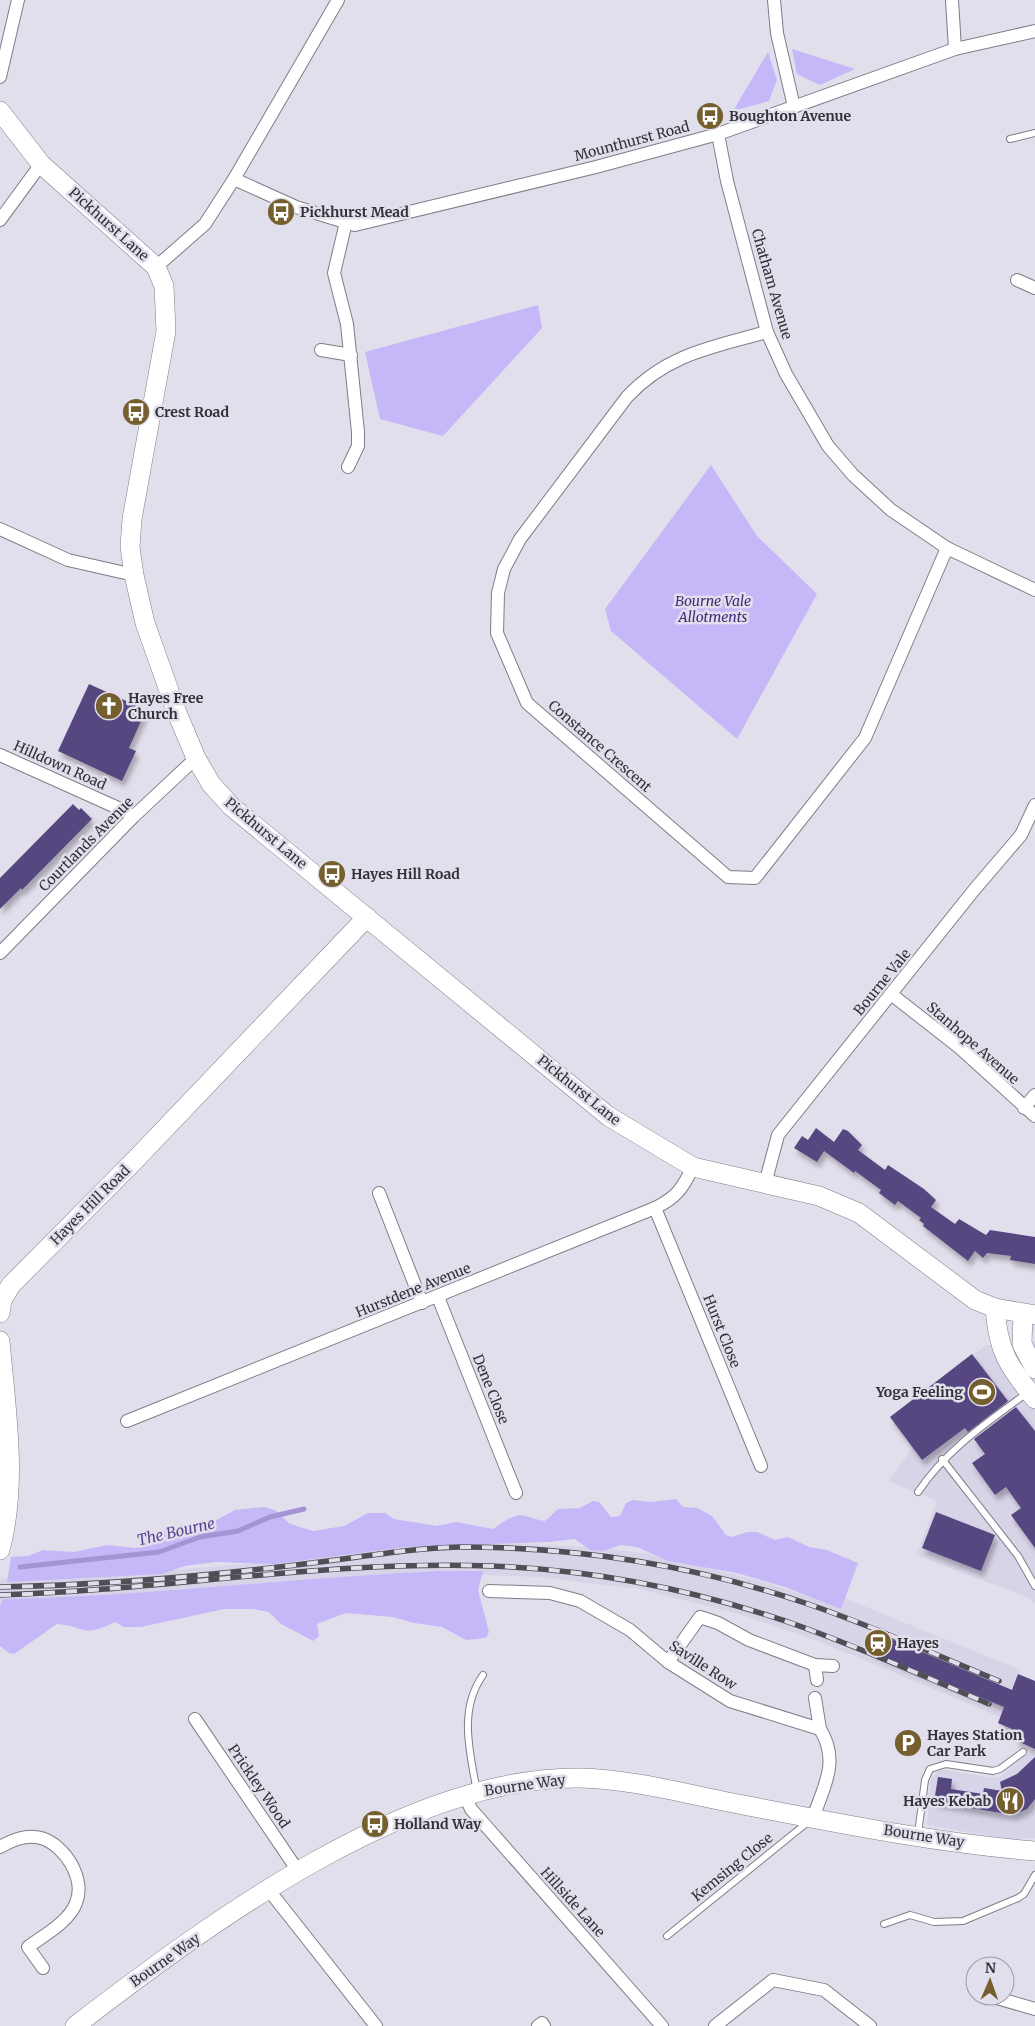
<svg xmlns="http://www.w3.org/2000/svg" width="1035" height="2026" font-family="Merriweather,serif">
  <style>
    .built { fill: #d8d4e8 }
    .green { fill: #c6b7f9 }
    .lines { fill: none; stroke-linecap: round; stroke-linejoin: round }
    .stream { stroke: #a494d5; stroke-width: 5 }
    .building { fill: #574781; filter: url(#shadow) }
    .lane-casing { stroke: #7f7d88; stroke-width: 8 }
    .street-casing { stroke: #7f7d88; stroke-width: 14 }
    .secondary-casing { stroke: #7f7d88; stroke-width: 20 }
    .lane { stroke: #fff; stroke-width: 6 }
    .street { stroke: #fff; stroke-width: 12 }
    .secondary { stroke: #fff; stroke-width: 19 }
    .rail-casing { stroke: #504f55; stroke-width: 5.5 }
    .rail { stroke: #e2dfec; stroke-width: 4; stroke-dasharray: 11; stroke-linecap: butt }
    .labels { text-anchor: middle; stroke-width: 5; stroke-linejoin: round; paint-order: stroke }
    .poi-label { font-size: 14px; font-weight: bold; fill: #333237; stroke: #e2dfec; text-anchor: start }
    .street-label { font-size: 14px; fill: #333237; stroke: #e2dfec }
    .park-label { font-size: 14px; font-style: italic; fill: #442b77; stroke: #e2dfec }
    .water-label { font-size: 15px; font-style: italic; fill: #5a4290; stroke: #e2dfec }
  </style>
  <defs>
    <filter id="shadow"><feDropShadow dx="3" dy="5.5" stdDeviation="2.5" flood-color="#0004"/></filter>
  </defs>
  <rect width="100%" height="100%" fill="#e2dfec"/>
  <g class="built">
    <polygon points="1035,1341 1035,1604 1029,1598 916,1555 937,1501 888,1481 913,1448 890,1417 986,1345"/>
    <polygon points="475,1542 594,1547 649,1554 765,1582 840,1607 844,1598 1021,1670 1002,1718 818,1641 738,1614 640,1589 538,1577 480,1575 74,1601 0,1603 0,1579 152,1572 243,1564 379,1546"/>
    <polygon points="1035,1748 1035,1838 1007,1839 927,1825 931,1778 938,1771 945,1770 994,1778 1001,1776"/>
  </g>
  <g class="green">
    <polygon points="792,49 855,69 820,85 797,74"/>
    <polygon points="768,52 777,80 769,101 733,111"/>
    <polygon points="538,305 542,328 443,436 380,419 365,352"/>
    <polygon points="711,465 757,536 817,594 737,739 611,631 605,609"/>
    <path d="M676,1499l7,8 14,1 15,8 14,19 5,2 17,-5h9l18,8 13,-3 21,10 18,3 31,13 -17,46 -56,-22 -48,-14 -69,-12 -31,-14 -16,-2 -18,6 -13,-1 -15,-11 -27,3 -142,5 -132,17 -58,-2 -31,4 -23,8 -155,8 4,-25 17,-1 15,-6 31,2 33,-7 28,3 14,-4 10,-11 19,-6 29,-2 28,-15 29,-3 11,3 15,14 23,7 31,-5 24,-13h17l9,6 43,7 19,-4 37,7c10,-6 21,-17 33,-13 7,2 11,4 19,5l13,-12 22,-1 13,-7 6,1 12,15 9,-1 6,-13 7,-3 18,2z"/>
    <path d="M444,1571h39l-5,19 11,42 -3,6 -20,2 -24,-13 -28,-4 -21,-6 -47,-4 -29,11 2,12 -6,5 -32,-17 -12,-12 -16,-3h-29l-83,18h-17l-9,-5c-33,16 -27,5 -58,2l-43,30 -5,-1 -9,-7v-41l3,-6c147,-3 293,-22 441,-28z"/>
  </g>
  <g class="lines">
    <polyline class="stream" points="20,1567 159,1552 200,1537 238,1531 270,1517 304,1509"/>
  </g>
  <g class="building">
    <polygon points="89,684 146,710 129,748 136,751 122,781 58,751"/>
    <polygon points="73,804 79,810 81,808 92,819 22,890 21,888 0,909 0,878"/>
    <polygon points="816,1128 834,1142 843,1129 848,1131 862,1145 858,1150 885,1170 888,1165 924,1189 936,1200 931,1207 955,1224 959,1219 986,1235 990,1230 1035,1237 1035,1264 1010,1260 1011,1256 987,1253 983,1258 975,1251 968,1261 923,1226 924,1224 919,1220 921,1218 898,1201 895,1205 879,1193 881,1190 855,1171 854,1173 824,1151 817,1162 794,1148 802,1136 808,1140"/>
    <polygon points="972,1354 1008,1401 968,1432 965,1428 922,1460 890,1417"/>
    <polygon points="1016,1407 1035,1431 1035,1548 1011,1515 1021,1508 1006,1487 995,1495 972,1463 985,1454 974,1439"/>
    <polygon points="936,1512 995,1535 981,1571 922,1548"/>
    <polygon points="880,1634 1012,1690 1018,1674 1035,1681 1035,1749 1015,1740 1019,1732 998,1723 1004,1707 872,1652"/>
    <polygon points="1035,1757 1035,1799 1027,1809 1014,1815 934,1802 938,1777 952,1779 951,1789 983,1794 984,1788 1002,1791 1000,1782 1017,1774"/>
  </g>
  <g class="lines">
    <defs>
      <g id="lane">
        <polyline points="1010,139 1035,133"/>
        <polyline points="942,1459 1018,1556 1035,1586"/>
        <path d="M918,1492c28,-42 68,-69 109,-99"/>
        <path d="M477,1792c-7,-39 -19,-82 6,-117"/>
        <polyline points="918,1834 925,1780 930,1769 946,1764 993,1771 1000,1769 1023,1752"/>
        <polyline points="884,1924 910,1915 934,1922 963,1921 1018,1898 1024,1894 1035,1875"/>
        <polyline points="667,1936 808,1822"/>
      </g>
      <g id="street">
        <polyline points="774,0 777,33 794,107"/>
        <polyline points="952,0 955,49"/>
        <polyline points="0,77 18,0"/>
        <polyline points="718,134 727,181 767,332 786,374 828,446 853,475 891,510 947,548 1035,590"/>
        <polyline points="234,179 296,207 355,225 596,167 718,134 955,49 1035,31"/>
        <polyline points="0,220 41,164"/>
        <polyline points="346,222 334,273 347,324 358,432 358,446 348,467"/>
        <polyline points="156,267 205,224 234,179 338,0"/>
        <polyline points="1017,280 1035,288"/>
        <path d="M767,332c-54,15 -100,22 -140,65l-107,142 -16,30 -6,24 -1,40 30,70 201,174 27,1 110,-140 82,-190"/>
        <polyline points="321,350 351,355"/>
        <polyline points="0,529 68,560 134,575"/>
        <polyline points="0,755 127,812 133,817"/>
        <polyline points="0,953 133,817 196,758"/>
        <polyline points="891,994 960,1048 1035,1116"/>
        <polyline points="1024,1108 1035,1095"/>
        <polyline points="765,1184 778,1135 974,890 1021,835 1035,805"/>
        <polyline points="379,1193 422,1303"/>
        <polyline points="655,1208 761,1466"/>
        <polyline points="438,1297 516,1493"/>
        <path d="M127,1421l528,-213c22,-11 27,-19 38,-41"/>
        <path d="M489,1591l61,2 30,8 50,29 38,32 62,39 90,28c20,32 4,57 -7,89"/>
        <polyline points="668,1662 700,1617 718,1623 749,1640 815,1665 817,1680"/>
        <polyline points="815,1665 833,1666"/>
        <polyline points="815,1698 820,1729"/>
        <polyline points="195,1719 298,1871"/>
        <polyline points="465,1796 471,1809 662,2026"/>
        <path d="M0,1847c12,-7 27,-13 41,-9 24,7 45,41 35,65 -7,19 -33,33 -48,44l15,21"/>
        <polyline points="268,1889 376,2026"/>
        <polyline points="990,1996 1035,2009"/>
        <polyline points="538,2026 542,2023 544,2026"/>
        <polyline points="715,2026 773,1980 824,1990 870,2026"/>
      </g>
      <g id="secondary">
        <polyline points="0,111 41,164 156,267 164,286 166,331 132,519 130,547 134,575 145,623 177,713 196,758 211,784 232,807 608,1116 693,1167 819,1196 859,1213 975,1300 995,1308 1035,1315"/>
        <path d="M995,1308c3,43 13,58 40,91"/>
        <polyline points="0,1313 2,1300 11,1285 136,1159 367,917"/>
        <polyline points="1023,1314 1022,1344 1035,1369"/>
        <path d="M0,1341c6,68 18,142 0,209"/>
        <path d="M75,2026c132,-101 331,-250 504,-248 51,1 103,15 154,25 99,19 201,40 302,48"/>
      </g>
    </defs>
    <use href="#lane" class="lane-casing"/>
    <use href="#street" class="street-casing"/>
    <use href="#secondary" class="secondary-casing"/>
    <use href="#lane" class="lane"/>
    <use href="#street" class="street"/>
    <use href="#secondary" class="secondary"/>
    <defs>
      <g id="rail">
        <path d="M0,1587c104,-2 209,-11 312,-24 50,-6 98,-15 148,-16 119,0 237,19 348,57 65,22 128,51 191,77"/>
        <path d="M0,1595c164,-5 328,-35 492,-29 107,4 213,26 313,62 63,23 123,50 184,76"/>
      </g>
    </defs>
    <use href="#rail" class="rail-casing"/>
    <use href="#rail" class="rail"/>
  </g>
  <defs>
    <symbol id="bus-disc" viewBox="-11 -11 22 22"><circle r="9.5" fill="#755f2f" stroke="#e2dfec"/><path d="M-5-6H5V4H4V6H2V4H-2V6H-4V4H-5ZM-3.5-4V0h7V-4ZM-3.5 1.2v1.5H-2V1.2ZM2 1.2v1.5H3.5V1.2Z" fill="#fff"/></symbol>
    <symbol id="church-disc" viewBox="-11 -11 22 22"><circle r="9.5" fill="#755f2f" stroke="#e2dfec"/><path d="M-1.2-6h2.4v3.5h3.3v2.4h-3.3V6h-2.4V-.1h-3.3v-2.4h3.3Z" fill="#fff"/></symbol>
    <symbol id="stadium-disc" viewBox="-11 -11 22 22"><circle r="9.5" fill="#755f2f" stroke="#e2dfec"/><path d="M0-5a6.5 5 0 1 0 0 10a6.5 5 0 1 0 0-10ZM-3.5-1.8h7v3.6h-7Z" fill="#fff"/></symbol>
    <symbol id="station-disc" viewBox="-11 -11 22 22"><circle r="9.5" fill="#755f2f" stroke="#e2dfec"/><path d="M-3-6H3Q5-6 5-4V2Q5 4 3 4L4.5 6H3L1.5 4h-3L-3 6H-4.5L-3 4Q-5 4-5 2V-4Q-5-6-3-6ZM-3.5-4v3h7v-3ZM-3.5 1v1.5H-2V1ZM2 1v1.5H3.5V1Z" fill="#fff"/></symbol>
    <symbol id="parking-disc" viewBox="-11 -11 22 22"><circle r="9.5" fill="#755f2f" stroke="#e2dfec"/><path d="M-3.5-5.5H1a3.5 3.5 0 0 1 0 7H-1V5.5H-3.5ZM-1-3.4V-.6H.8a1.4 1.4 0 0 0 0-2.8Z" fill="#fff"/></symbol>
    <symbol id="restaurant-disc" viewBox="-11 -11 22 22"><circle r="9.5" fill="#755f2f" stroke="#e2dfec"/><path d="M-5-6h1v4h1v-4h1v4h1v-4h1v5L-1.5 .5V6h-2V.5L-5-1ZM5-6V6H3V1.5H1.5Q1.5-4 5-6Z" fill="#fff"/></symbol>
  </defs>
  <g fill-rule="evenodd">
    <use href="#bus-disc" x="694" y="100" width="32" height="32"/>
    <use href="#bus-disc" x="265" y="196" width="32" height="32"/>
    <use href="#bus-disc" x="120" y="396" width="32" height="32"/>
    <use href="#church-disc" x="93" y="690" width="32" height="32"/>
    <use href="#bus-disc" x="316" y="858" width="32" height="32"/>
    <use href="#stadium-disc" x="966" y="1376" width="32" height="32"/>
    <use href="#station-disc" x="862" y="1627" width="32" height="32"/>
    <use href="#parking-disc" x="892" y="1727" width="32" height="32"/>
    <use href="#restaurant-disc" x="994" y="1785" width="32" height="32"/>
    <use href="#bus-disc" x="359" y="1808" width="32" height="32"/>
  </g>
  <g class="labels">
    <g class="poi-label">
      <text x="729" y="121">Boughton Avenue</text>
      <text x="300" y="217">Pickhurst Mead</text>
      <text x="155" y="417">Crest Road</text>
      <text x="128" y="703">Hayes Free<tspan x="128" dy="16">Church</tspan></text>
      <text x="351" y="879">Hayes Hill Road</text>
      <text x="963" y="1397" text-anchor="end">Yoga Feeling</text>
      <text x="897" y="1648">Hayes</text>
      <text x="927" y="1740">Hayes Station<tspan x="927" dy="16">Car Park</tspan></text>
      <text x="991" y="1806" text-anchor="end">Hayes Kebab</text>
      <text x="394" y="1829">Holland Way</text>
    </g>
    <g class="street-label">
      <text transform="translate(632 141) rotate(-15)" y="5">Mounthurst Road</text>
      <text transform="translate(109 224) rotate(42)" y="5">Pickhurst Lane</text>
      <text transform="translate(772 284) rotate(74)" y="5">Chatham Avenue</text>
      <text transform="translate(600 746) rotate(41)" y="5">Constance Crescent</text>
      <text transform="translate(60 765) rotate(24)" y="5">Hilldown Road</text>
      <text transform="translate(266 833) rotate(40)" y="5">Pickhurst Lane</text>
      <text transform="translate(86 844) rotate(-45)" y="5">Courtlands Avenue</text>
      <text transform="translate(882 982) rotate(-51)" y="5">Bourne Vale</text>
      <text transform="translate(973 1043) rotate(41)" y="5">Stanhope Avenue</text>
      <text transform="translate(579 1090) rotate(39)" y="5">Pickhurst Lane</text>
      <text transform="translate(90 1205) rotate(-45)" y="5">Hayes Hill Road</text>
      <text transform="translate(413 1290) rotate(-22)" y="5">Hurstdene Avenue</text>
      <text transform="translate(722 1331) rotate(68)" y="5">Hurst Close</text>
      <text transform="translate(491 1389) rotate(68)" y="5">Dene Close</text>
      <text transform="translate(703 1665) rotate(33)" y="5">Saville Row</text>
      <text transform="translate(525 1785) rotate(-8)" y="5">Bourne Way</text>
      <text transform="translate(259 1786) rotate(56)" y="5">Prickley Wood</text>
      <text transform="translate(924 1836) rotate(9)" y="5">Bourne Way</text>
      <text transform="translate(732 1867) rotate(-39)" y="5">Kemsing Close</text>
      <text transform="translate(573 1902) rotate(48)" y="5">Hillside Lane</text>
      <text transform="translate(165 1960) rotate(-35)" y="5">Bourne Way</text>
    </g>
    <g class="park-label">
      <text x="713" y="606">Bourne Vale<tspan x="713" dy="16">Allotments</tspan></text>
    </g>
    <g class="water-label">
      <text transform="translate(176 1532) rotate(-13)" y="5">The Bourne</text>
    </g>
  </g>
  <g transform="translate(990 1981) rotate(2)"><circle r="24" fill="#e2dfec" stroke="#9c9aa4"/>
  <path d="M0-4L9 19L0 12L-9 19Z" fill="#755f2f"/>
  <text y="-8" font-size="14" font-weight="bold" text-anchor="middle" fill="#333237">N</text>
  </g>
</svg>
